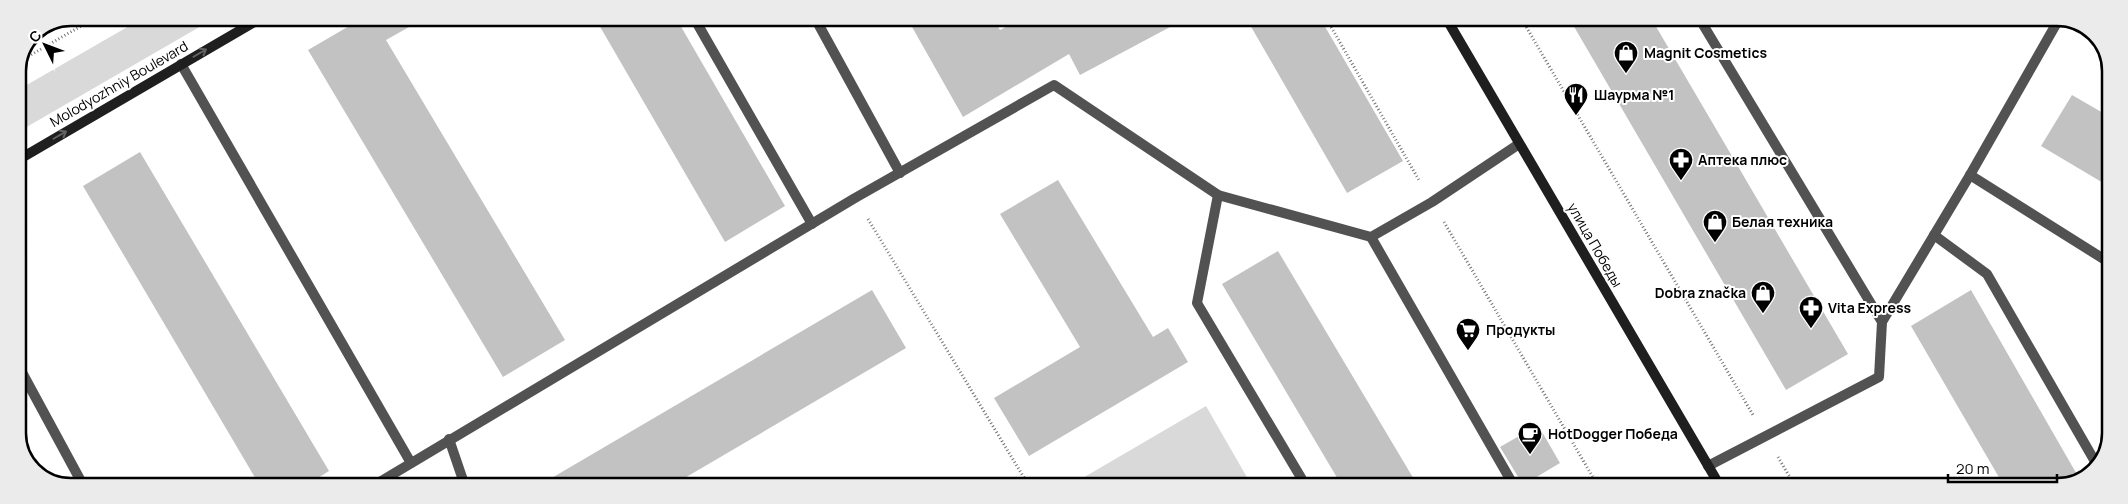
<svg xmlns="http://www.w3.org/2000/svg" width="2128" height="504" font-family="Manrope,sans-serif">
  <style>
    .green { fill: #d9d9d9 }
    .building { fill: #c2c2c2 }
    .lines { fill: none; stroke-linecap: round; stroke-linejoin: round }
    .path { stroke: #747474; stroke-width: 3; stroke-dasharray: 1 2.5; stroke-linecap: butt }
    .service { stroke: #525252; stroke-width: 10 }
    .secondary { stroke: #1f1f1f; stroke-width: 10 }
    .oneway { stroke: #626262 }
    .labels { text-anchor: middle; stroke-width: 4; stroke-linejoin: round; paint-order: stroke }
    .poi-label { font-size: 14px; font-weight: bold; fill: #000; stroke: #fff; text-anchor: start }
    .street-label { font-size: 14px; fill: #000; stroke: #fff }
    .rim { fill: none; stroke: #000; stroke-width: 2.5 }
  </style>
  <rect width="100%" height="100%" fill="#fff"/>
  <g class="green">
    <polygon points="143,18 215,18 18,132 18,90"/>
    <polygon points="1206,406 1252,486 1069,486"/>
  </g>
  <g class="building">
    <polygon points="363,18 425,18 386,40 565,340 503,377 308,50"/>
    <polygon points="595,18 676,18 785,206 725,242"/>
    <polygon points="907,18 993,18 1000,30 1023,18 1187,18 1080,75 1069,54 963,117"/>
    <polygon points="1246,18 1320,18 1403,161 1347,193"/>
    <polygon points="1569,18 1651,18 1848,354 1786,390"/>
    <polygon points="2072,95 2110,117 2110,187 2041,146"/>
    <polygon points="140,152 329,471 305,486 260,486 83,186"/>
    <polygon points="1058,180 1153,337 1168,328 1188,362 1029,456 994,398 1080,347 1000,214"/>
    <polygon points="1278,251 1418,486 1342,486 1222,284"/>
    <polygon points="872,290 906,348 671,486 538,486"/>
    <polygon points="1971,290 2079,478 2057,486 2004,486 1911,326"/>
    <polygon points="1538,425 1560,463 1523,485 1500,447"/>
  </g>
  <g class="lines">
    <g class="path">
      <polyline points="1326,18 1420,182"/>
      <polyline points="1521,18 1753,415"/>
      <polyline points="22,60 95,18"/>
      <polyline points="868,219 1029,486"/>
      <polyline points="1444,222 1598,486"/>
      <polyline points="1778,457 1795,486"/>
    </g>
    <g class="service">
      <polyline points="694,18 812,224"/>
      <polyline points="815,18 900,173"/>
      <polyline points="1699,18 1882,322"/>
      <polyline points="181,64 411,463"/>
      <polyline points="1970,175 2110,263"/>
      <polyline points="1218,195 1197,303 1306,486"/>
      <polyline points="1934,235 1987,274 2097,465"/>
      <polyline points="1371,237 1514,486"/>
      <polyline points="18,365 83,485"/>
      <polyline points="449,439 465,486"/>
      <polyline points="1708,466 1879,377 1882,322 1970,175 2059,19"/>
      <polyline points="373,486 855,198 1054,85 1218,195 1371,237 1432,202 1519,144"/>
    </g>
    <g class="secondary">
      <polyline points="1446,18 1720,486"/>
      <polyline points="18,160 261,18"/>
    </g>
  </g>
  <defs><path id="oneway-shaft" d="M-6 0H5M1.5-3L5.5 0L1.5 3" fill="none" stroke-width="1.6" stroke-linecap="round" stroke-linejoin="round" transform="scale(1.25)"/></defs>
  <g class="oneway">
    <use href="#oneway-shaft" transform="translate(200 53) rotate(-30)"/>
    <use href="#oneway-shaft" transform="translate(60 135) rotate(-30)"/>
  </g>
  <defs>
    <symbol id="shop-pin" viewBox="-11 -11 22 30"><path d="M0 17L-7.5 6A9.5 9.5 0 1 1 7.5 6Z" fill="#000" stroke="#fff"/><path d="M-5-2.5h2.3a2.7 3.5 0 0 1 5.4 0H5L5.5 6h-11ZM-1.5-2.5h3a1.5 2.3 0 0 0-3 0Z" fill="#fff"/></symbol>
    <symbol id="restaurant-pin" viewBox="-11 -11 22 30"><path d="M0 17L-7.5 6A9.5 9.5 0 1 1 7.5 6Z" fill="#000" stroke="#fff"/><path d="M-5-6h1v4h1v-4h1v4h1v-4h1v5L-1.5 .5V6h-2V.5L-5-1ZM5-6V6H3V1.5H1.5Q1.5-4 5-6Z" fill="#fff"/></symbol>
    <symbol id="pharmacy-pin" viewBox="-11 -11 22 30"><path d="M0 17L-7.5 6A9.5 9.5 0 1 1 7.5 6Z" fill="#000" stroke="#fff"/><path d="M-2-6h4v4h4v4h-4v4h-4v-4h-4v-4h4Z" fill="#fff"/></symbol>
    <symbol id="supermarket-pin" viewBox="-11 -11 22 30"><path d="M0 17L-7.5 6A9.5 9.5 0 1 1 7.5 6Z" fill="#000" stroke="#fff"/><path d="M-6-5.5h2.5l.6 2H6L4.5 2H-2.5L-4.4-4H-6ZM-1.5 3.2a1.3 1.3 0 1 0 .1 0ZM3 3.2a1.3 1.3 0 1 0 .1 0Z" fill="#fff"/></symbol>
    <symbol id="cafe-pin" viewBox="-11 -11 22 30"><path d="M0 17L-7.5 6A9.5 9.5 0 1 1 7.5 6Z" fill="#000" stroke="#fff"/><path d="M-5.5-4.5H6V0H3Q3 3.5 0 3.5H-2.5Q-5.5 3.5-5.5 0ZM3-3.2v2h1.7v-2ZM-6 4.5H4V6H-6Z" fill="#fff"/></symbol>
  </defs>
  <g fill-rule="evenodd">
    <use href="#shop-pin" x="1612" y="39" width="28" height="38"/>
    <use href="#restaurant-pin" x="1562" y="81" width="28" height="38"/>
    <use href="#pharmacy-pin" x="1667" y="146" width="28" height="38"/>
    <use href="#shop-pin" x="1701" y="208" width="28" height="38"/>
    <use href="#shop-pin" x="1749" y="279" width="28" height="38"/>
    <use href="#pharmacy-pin" x="1797" y="294" width="28" height="38"/>
    <use href="#supermarket-pin" x="1454" y="316" width="28" height="38"/>
    <use href="#cafe-pin" x="1516" y="420" width="28" height="38"/>
  </g>
  <g class="labels">
    <g class="poi-label">
      <text x="1644" y="58">Magnit Cosmetics</text>
      <text x="1594" y="100">Шаурма №1</text>
      <text x="1698" y="165">Аптека плюс</text>
      <text x="1732" y="227">Белая техника</text>
      <text x="1746" y="298" text-anchor="end">Dobra značka</text>
      <text x="1828" y="313">Vita Express</text>
      <text x="1486" y="335">Продукты</text>
      <text x="1548" y="439">HotDogger Победа</text>
    </g>
    <g class="street-label">
      <text transform="translate(119 84) rotate(-30)" y="5">Molodyozhniy Boulevard</text>
      <text transform="translate(1595 245) rotate(60)" y="5">улица Победы</text>
    </g>
  </g>
  <path d="M0 0H2128V504H0ZM71 26H2057A45 45 0 0 1 2102 71V433A45 45 0 0 1 2057 478H71A45 45 0 0 1 26 433V71A45 45 0 0 1 71 26Z" fill="#ebebeb" fill-rule="evenodd"/>
  <path class="rim" d="M71 26H2057A45 45 0 0 1 2102 71V433A45 45 0 0 1 2057 478H71A45 45 0 0 1 26 433V71A45 45 0 0 1 71 26Z"/>
  <g transform="translate(45 45) rotate(312)" stroke="#ffffff" stroke-width="4" paint-order="stroke">
  <path d="M0-4L9 19L0 12L-9 19Z" fill="#000000"/>
  <text y="-8" font-size="14" font-weight="bold" text-anchor="middle" fill="#000000">С</text>
  </g>
  <path d="M1948 474v8h109v-8" fill="none" stroke="#000000" stroke-width="2.5"/>
  <text x="1956" y="474" font-size="15" fill="#000000" stroke="#ffffff" stroke-width="4" paint-order="stroke">20 m</text>
</svg>
